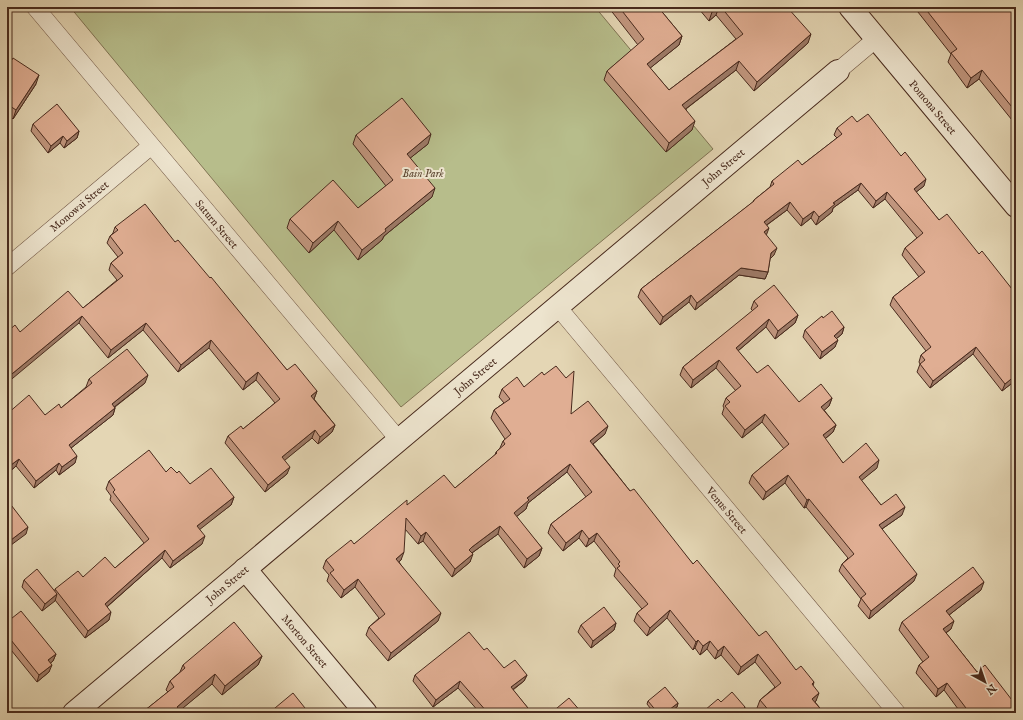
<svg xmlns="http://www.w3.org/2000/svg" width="1023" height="720" font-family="'IM FELL English',serif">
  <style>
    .park { fill: #b7bd8b; stroke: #807454 }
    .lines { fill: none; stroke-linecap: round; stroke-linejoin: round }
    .street-casing { stroke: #6f5543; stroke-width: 18 }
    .secondary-casing { stroke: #482a1d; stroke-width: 24 }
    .street { stroke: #ede4ce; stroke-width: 17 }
    .secondary { stroke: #ede4ce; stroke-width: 22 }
    .wall { fill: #c1967e; stroke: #482a1d }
    .shaded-wall { fill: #9d7a67; stroke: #482a1d }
    .building { fill: #e0ae93; stroke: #482a1d }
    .labels { text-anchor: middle; stroke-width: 4; stroke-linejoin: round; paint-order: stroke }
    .street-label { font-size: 11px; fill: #482a1d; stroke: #ede4ce }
    .park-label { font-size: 11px; font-style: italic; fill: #5e4733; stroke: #ede4ce }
  </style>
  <rect width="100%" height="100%" fill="#e4d6b4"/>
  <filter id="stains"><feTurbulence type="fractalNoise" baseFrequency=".005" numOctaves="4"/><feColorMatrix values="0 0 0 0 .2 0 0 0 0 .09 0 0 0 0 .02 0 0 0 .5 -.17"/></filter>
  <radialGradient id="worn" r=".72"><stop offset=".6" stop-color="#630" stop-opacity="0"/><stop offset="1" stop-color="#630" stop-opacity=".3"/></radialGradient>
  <polygon class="park" points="70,7 595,7 713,149 401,407"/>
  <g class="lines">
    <defs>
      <g id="street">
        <polyline points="35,7 399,440"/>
        <polyline points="838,71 876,39"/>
        <polyline points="7,267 151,146"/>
        <polyline points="557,306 897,713"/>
      </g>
      <g id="secondary">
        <polyline points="850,7 1016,206"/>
        <polyline points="245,569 366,713"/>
        <polyline points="74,713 838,71"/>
      </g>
    </defs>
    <use href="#street" class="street-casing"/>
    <use href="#secondary" class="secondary-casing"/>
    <use href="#street" class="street"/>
    <use href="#secondary" class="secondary"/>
  </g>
  <g class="wall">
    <polygon points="610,7 658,7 682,36 679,45 650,68 669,90 736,39 716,15 709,21 699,9 700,7 787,7 808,43 754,91 736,70 686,109 692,130 666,152 604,80 607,71 638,45 609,8"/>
    <polygon points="914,7 1016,7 1016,125 979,79 967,88 948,62 951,54"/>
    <polygon points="7,68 36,84 13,119 7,114"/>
    <polygon points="857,122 924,186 916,192 939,220 979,254 1012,289 1016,287 1016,380 1002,391 973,354 930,388 917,372 920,364 919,362 921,355 926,351 890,305 893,297 919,277 902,255 905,248 917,238 885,199 873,208 858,190 833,208 832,212 816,225 811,218 801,226 787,210 767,225 766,235 774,255 770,259 768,272 765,279 739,275 695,310 689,302 660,325 638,297 641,289 753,202 754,200 770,187 772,181 802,165 837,138 834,135 837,128"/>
    <polygon points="33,124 79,131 77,138 64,148 60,143 48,153 31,131"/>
    <polygon points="356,135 428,144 410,158 432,197 384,236 382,240 358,260 334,230 309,253 287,228 290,219 358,208 386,186 353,144"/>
    <polygon points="115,227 175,242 287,370 317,391 314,399 335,425 332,432 318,444 312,438 284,460 287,474 265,492 225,443 228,436 243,429 275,403 256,380 243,390 209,348 178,372 143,330 108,358 79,323 20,332 83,308 117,280 109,270 111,263 118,257 107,243 110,236 113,233"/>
    <polygon points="754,301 798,315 795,323 775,339 766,327 738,351 757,373 799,402 832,398 829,406 824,410 836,425 833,432 825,439 843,463 877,468 861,480 881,505 902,515 882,529 914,581 869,619 858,606 861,599 839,571 842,564 848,558 806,507 804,508 785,483 763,500 749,483 752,475 784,449 762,422 742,438 722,414 724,408 723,406 726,398 736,391 716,368 691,388 680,375 683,367 753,311 751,309"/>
    <polygon points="823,318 844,327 842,334 836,339 835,347 820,359 803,337 805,330"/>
    <polygon points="89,379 145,383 115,407 115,408 113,415 71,448 75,463 59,475 56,470 34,488 16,466 7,474 7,414 45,415 61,408 86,387"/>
    <polygon points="524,387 571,414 605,434 593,444 630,491 693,564 759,636 796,670 814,682 813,686 816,701 815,702 824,713 761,713 757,708 760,700 775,687 755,662 738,675 721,655 715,659 707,649 700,655 695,648 693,650 667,618 647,636 634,621 637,613 642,609 614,576 616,569 594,541 586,547 579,538 563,551 548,533 551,524 586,497 567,472 528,503 526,509 516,517 542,548 539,556 524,568 498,534 472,553 470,562 452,577 423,541 418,544 405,529 401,560 399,562 438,621 388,661 366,635 369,627 379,618 355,587 341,598 327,581 329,575 323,568 326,560 354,544 407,505 455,488 495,455 496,452 500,448 503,441 505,439 491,418 494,410 504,403 499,397 502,389"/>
    <polygon points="166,472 177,473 190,484 234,497 231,505 199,529 202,544 170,568 162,558 107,607 109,620 85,638 55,600 42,611 22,587 24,580 55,591 55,589 83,577 115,568 144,543 110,500 111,496 106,489 109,481"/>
    <polygon points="981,590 949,615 951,629 946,633 977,672 1016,713 961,713 944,690 936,697 916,673 919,665 923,662 899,630 902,622"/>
    <polygon points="7,622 56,654 53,661 50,663 49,672 37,682 7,645"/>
    <polygon points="616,623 614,630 591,648 578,632 581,625"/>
    <polygon points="484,650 504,668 527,675 524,681 513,690 532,713 480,713 458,688 433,707 413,681 415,675"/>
    <polygon points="262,656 258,665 222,695 212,684 180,710 182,713 143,713 144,711 168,692 166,690 170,681 180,672 183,665"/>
    <polygon points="648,701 678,703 677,707 668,713 654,713 647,704"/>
    <polygon points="721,702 745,707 743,713 704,713 705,710"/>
  </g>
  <g class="shaded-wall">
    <polygon points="718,7 719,7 716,15 709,21 712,12"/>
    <polygon points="811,34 808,43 754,91 757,82"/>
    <polygon points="682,36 679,45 644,73 647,64"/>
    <polygon points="739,61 736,70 679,114 682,105"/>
    <polygon points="982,70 979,79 967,88 971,78"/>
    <polygon points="39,75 36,84 13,119 16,110"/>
    <polygon points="695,121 692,130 666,152 669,143"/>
    <polygon points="79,131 77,138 64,148 67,141"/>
    <polygon points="431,134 428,144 404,163 407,154"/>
    <polygon points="63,136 60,143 48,153 51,146"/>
    <polygon points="926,179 924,186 911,196 914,189"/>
    <polygon points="861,183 858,190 833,208 832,212 816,225 819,217 833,203"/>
    <polygon points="435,188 432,197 384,236 382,240 358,260 362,250 385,229"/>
    <polygon points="887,192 885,199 873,208 876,201"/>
    <polygon points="790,202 787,210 761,229 764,222"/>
    <polygon points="814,211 811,218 801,226 803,219"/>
    <polygon points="338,221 334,230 309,253 313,243"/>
    <polygon points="769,228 766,236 764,232"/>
    <polygon points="777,248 774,255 769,260 771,253"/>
    <polygon points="741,268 768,272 765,279 739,275 695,310 697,303"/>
    <polygon points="691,295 689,302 660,325 663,317"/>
    <polygon points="798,315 795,323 775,339 778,331"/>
    <polygon points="82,316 79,323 7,383 7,378"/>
    <polygon points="769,319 766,327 733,355 736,348"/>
    <polygon points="146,323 143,330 108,358 111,350"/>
    <polygon points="844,327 842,334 831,343 834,336"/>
    <polygon points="211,340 209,348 178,372 181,365"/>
    <polygon points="838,340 835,347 820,359 822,352"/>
    <polygon points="976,347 973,354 930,388 933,381"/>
    <polygon points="719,360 716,368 691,388 693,380"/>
    <polygon points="258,372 256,380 243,390 246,382"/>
    <polygon points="148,375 145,383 109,411 112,404"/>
    <polygon points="1016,375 1016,380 1002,391 1005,384"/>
    <polygon points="317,391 314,399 309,404 311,396"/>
    <polygon points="832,398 829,406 819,415 821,407"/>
    <polygon points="115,408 113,415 66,452 69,445"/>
    <polygon points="765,414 762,422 742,438 745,430"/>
    <polygon points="335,425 332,432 318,444 320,437"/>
    <polygon points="836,425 833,432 820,443 823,435"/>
    <polygon points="608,426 605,434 587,449 590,441"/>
    <polygon points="315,430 312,438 279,465 282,457"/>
    <polygon points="77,456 75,463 59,475 62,467"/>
    <polygon points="19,459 16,466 7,474 7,468"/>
    <polygon points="879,460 877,468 856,485 859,477"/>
    <polygon points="59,463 56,470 34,488 36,481"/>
    <polygon points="570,464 567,472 528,503 526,509 511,521 514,513 527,498"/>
    <polygon points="290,467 287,474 265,492 268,485"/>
    <polygon points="788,475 785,483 763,500 766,492"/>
    <polygon points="234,497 231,505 194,534 197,526"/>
    <polygon points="809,499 806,507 804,508 807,500"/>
    <polygon points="905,507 902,515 876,533 879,525"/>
    <polygon points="500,526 498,534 469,555 469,550 472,547"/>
    <polygon points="28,527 26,534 7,548 7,543"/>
    <polygon points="582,530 579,538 563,551 566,543"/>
    <polygon points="426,532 423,541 418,544 421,536"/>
    <polygon points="597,533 594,541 586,547 589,539"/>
    <polygon points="205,536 202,544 170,568 173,561"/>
    <polygon points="542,548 539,556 524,568 527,559"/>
    <polygon points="165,550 162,558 102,611 105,604"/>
    <polygon points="404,552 401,560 393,567 396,559"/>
    <polygon points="473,554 470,562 452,577 455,569"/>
    <polygon points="917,574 914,581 869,619 871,611"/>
    <polygon points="358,579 355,587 341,598 344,590"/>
    <polygon points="984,582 981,590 944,619 946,611"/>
    <polygon points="57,594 55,601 42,611 45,604"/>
    <polygon points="670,610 667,618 647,636 650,628"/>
    <polygon points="111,612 109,620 85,638 88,631"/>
    <polygon points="441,613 438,621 388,661 391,653"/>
    <polygon points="954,621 951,629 940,637 943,629"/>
    <polygon points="616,623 614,630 591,648 593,641"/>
    <polygon points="698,640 695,648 693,650 696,642"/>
    <polygon points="710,641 707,649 700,655 703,646"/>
    <polygon points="724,646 721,655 715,659 718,651"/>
    <polygon points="56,654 53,661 46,667 48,660"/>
    <polygon points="758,654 755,662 738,675 741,667"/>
    <polygon points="262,656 258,665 222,695 225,686"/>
    <polygon points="52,665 49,672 37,682 39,675"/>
    <polygon points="215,674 212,684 177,713 177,707"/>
    <polygon points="527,675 524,681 508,693 511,687"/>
    <polygon points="460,681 458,688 433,707 436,700"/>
    <polygon points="947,683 944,690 936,697 938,689"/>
    <polygon points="819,693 816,701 809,707 812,699"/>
    <polygon points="678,703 677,707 668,713 665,713"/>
    <polygon points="745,707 743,713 739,713"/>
  </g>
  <g class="building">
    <polygon points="619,7 658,7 682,36 647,64 669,90 743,34 721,7 787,7 811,34 757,82 739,61 682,105 695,121 669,143 607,71 644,39"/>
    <polygon points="708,7 718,7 712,12"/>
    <polygon points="924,7 1016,7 1016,112 982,70 971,78 951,53 957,49"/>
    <polygon points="13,58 39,75 16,110 7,104 7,68"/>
    <polygon points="402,98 431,134 407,154 435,188 385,229 386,231 362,250 338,221 313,243 290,219 333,180 358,208 393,180 356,135"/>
    <polygon points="57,104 79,131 67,141 63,136 51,146 33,124"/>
    <polygon points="868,114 901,156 905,152 926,179 914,189 939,220 947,214 979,254 982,251 1012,289 1015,286 1016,287 1016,375 1005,384 976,347 933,381 920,364 925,360 921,355 931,347 893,297 925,272 905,248 923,233 887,192 876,201 861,183 833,203 835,204 819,217 814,211 803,219 790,202 764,222 769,228 764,232 777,248 771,253 768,272 741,268 697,303 691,295 663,317 641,289 754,201 754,200 774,184 772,181 798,160 802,165 842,134 837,128 852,116 857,122"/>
    <polygon points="145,204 175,242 178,240 210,278 211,277 287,370 295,364 317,391 311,396 335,425 320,437 315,430 282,457 290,467 268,485 228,436 241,426 243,429 280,399 258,372 246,382 211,340 181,365 146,323 111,350 82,316 7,378 7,332 15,325 20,332 68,291 83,308 123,276 111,263 123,253 110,236 118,230 115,227"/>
    <polygon points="774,285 798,315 778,331 769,319 736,348 757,373 768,365 799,402 821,384 832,398 821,407 836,425 823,435 843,463 866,443 879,460 859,477 881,505 896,494 905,507 879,525 917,574 871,611 861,598 866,594 842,564 854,554 809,499 807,500 788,475 766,492 752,475 789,444 765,414 745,430 725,406 730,402 726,398 741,386 719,360 693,380 683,367 758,306 754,301"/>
    <polygon points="832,311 844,327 834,336 838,340 822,352 805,330 822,316 823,318"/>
    <polygon points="127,349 148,375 112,404 115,408 69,445 77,456 62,467 59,463 36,481 19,459 7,468 7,414 29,395 45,415 59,404 61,408 92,383 89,379"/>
    <polygon points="556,366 566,378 574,371 571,414 588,401 608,426 590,441 630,491 634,489 693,564 697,560 759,636 766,631 796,670 801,666 814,682 812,684 819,693 812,699 824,713 771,713 760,700 781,683 758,654 741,667 724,646 718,651 710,641 703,646 698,640 696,642 670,610 650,628 637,613 648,604 617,568 620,566 618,564 620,562 597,533 589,539 582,530 566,543 551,524 592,492 570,464 527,498 529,500 514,513 542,548 527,559 500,526 472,547 469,550 473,554 455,569 426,532 421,536 406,518 404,552 396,559 441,613 391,653 369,627 385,614 358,579 344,590 330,573 334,570 326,560 351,540 354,544 407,500 407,505 444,475 455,488 497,453 496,452 505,444 503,441 511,434 494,410 510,399 502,389 517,377 524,387 542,372 544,375"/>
    <polygon points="149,450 166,472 171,467 177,473 179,471 190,484 211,468 234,497 197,526 205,536 173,561 165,550 105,604 111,612 88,631 55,589 78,571 83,577 105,557 115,568 149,539 113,492 115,490 109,481"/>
    <polygon points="8,501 28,527 7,543 7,502"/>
    <polygon points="973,567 984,582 946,611 954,621 943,629 977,672 985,665 1015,704 1016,704 1016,713 974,713 972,710 969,712 947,683 938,689 919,665 929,657 902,622"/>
    <polygon points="37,569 57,594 45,604 24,580"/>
    <polygon points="604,607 616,623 593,641 581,625"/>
    <polygon points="21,611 56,654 48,660 52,665 39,675 7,635 7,622"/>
    <polygon points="234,622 262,656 225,686 215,674 177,707 182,713 146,713 144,711 174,687 170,681 185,668 183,665"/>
    <polygon points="469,632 484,650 487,648 504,668 515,660 527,675 511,687 532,713 488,713 460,681 436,700 415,675"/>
    <polygon points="665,687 678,703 665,713 658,713 648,701"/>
    <polygon points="732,692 745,707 739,713 708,713 705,710 718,699 721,702"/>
    <polygon points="293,693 309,713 269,713"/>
    <polygon points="569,698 582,713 551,713"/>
  </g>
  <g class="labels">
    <g class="street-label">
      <text transform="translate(933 107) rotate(50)" y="4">Pomona Street</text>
      <text transform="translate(723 167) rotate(-40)" y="4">John Street</text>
      <text transform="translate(79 206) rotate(-40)" y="4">Monowai Street</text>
      <text transform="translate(217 224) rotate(50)" y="4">Saturn Street</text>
      <text transform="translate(475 376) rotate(-40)" y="4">John Street</text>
      <text transform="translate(727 510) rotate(50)" y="4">Venus Street</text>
      <text transform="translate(227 584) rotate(-40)" y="4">John Street</text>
      <text transform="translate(305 641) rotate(50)" y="4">Morton Street</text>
    </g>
    <g class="park-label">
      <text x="423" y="177">Bain Park</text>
    </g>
  </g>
  <rect width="1023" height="720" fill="none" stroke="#e4d6b4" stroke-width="24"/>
  <rect x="8" y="8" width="1007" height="704" fill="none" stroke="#482a1d" stroke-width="2"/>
  <rect x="12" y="12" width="999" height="696" fill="none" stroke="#482a1d"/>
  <g transform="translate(985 682) rotate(140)" stroke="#ede4ce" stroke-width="3" paint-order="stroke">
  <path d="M0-3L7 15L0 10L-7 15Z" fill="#482a1d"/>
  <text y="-6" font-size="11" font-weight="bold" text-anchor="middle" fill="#482a1d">N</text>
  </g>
  <rect width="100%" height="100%" filter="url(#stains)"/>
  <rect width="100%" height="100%" fill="url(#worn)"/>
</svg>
